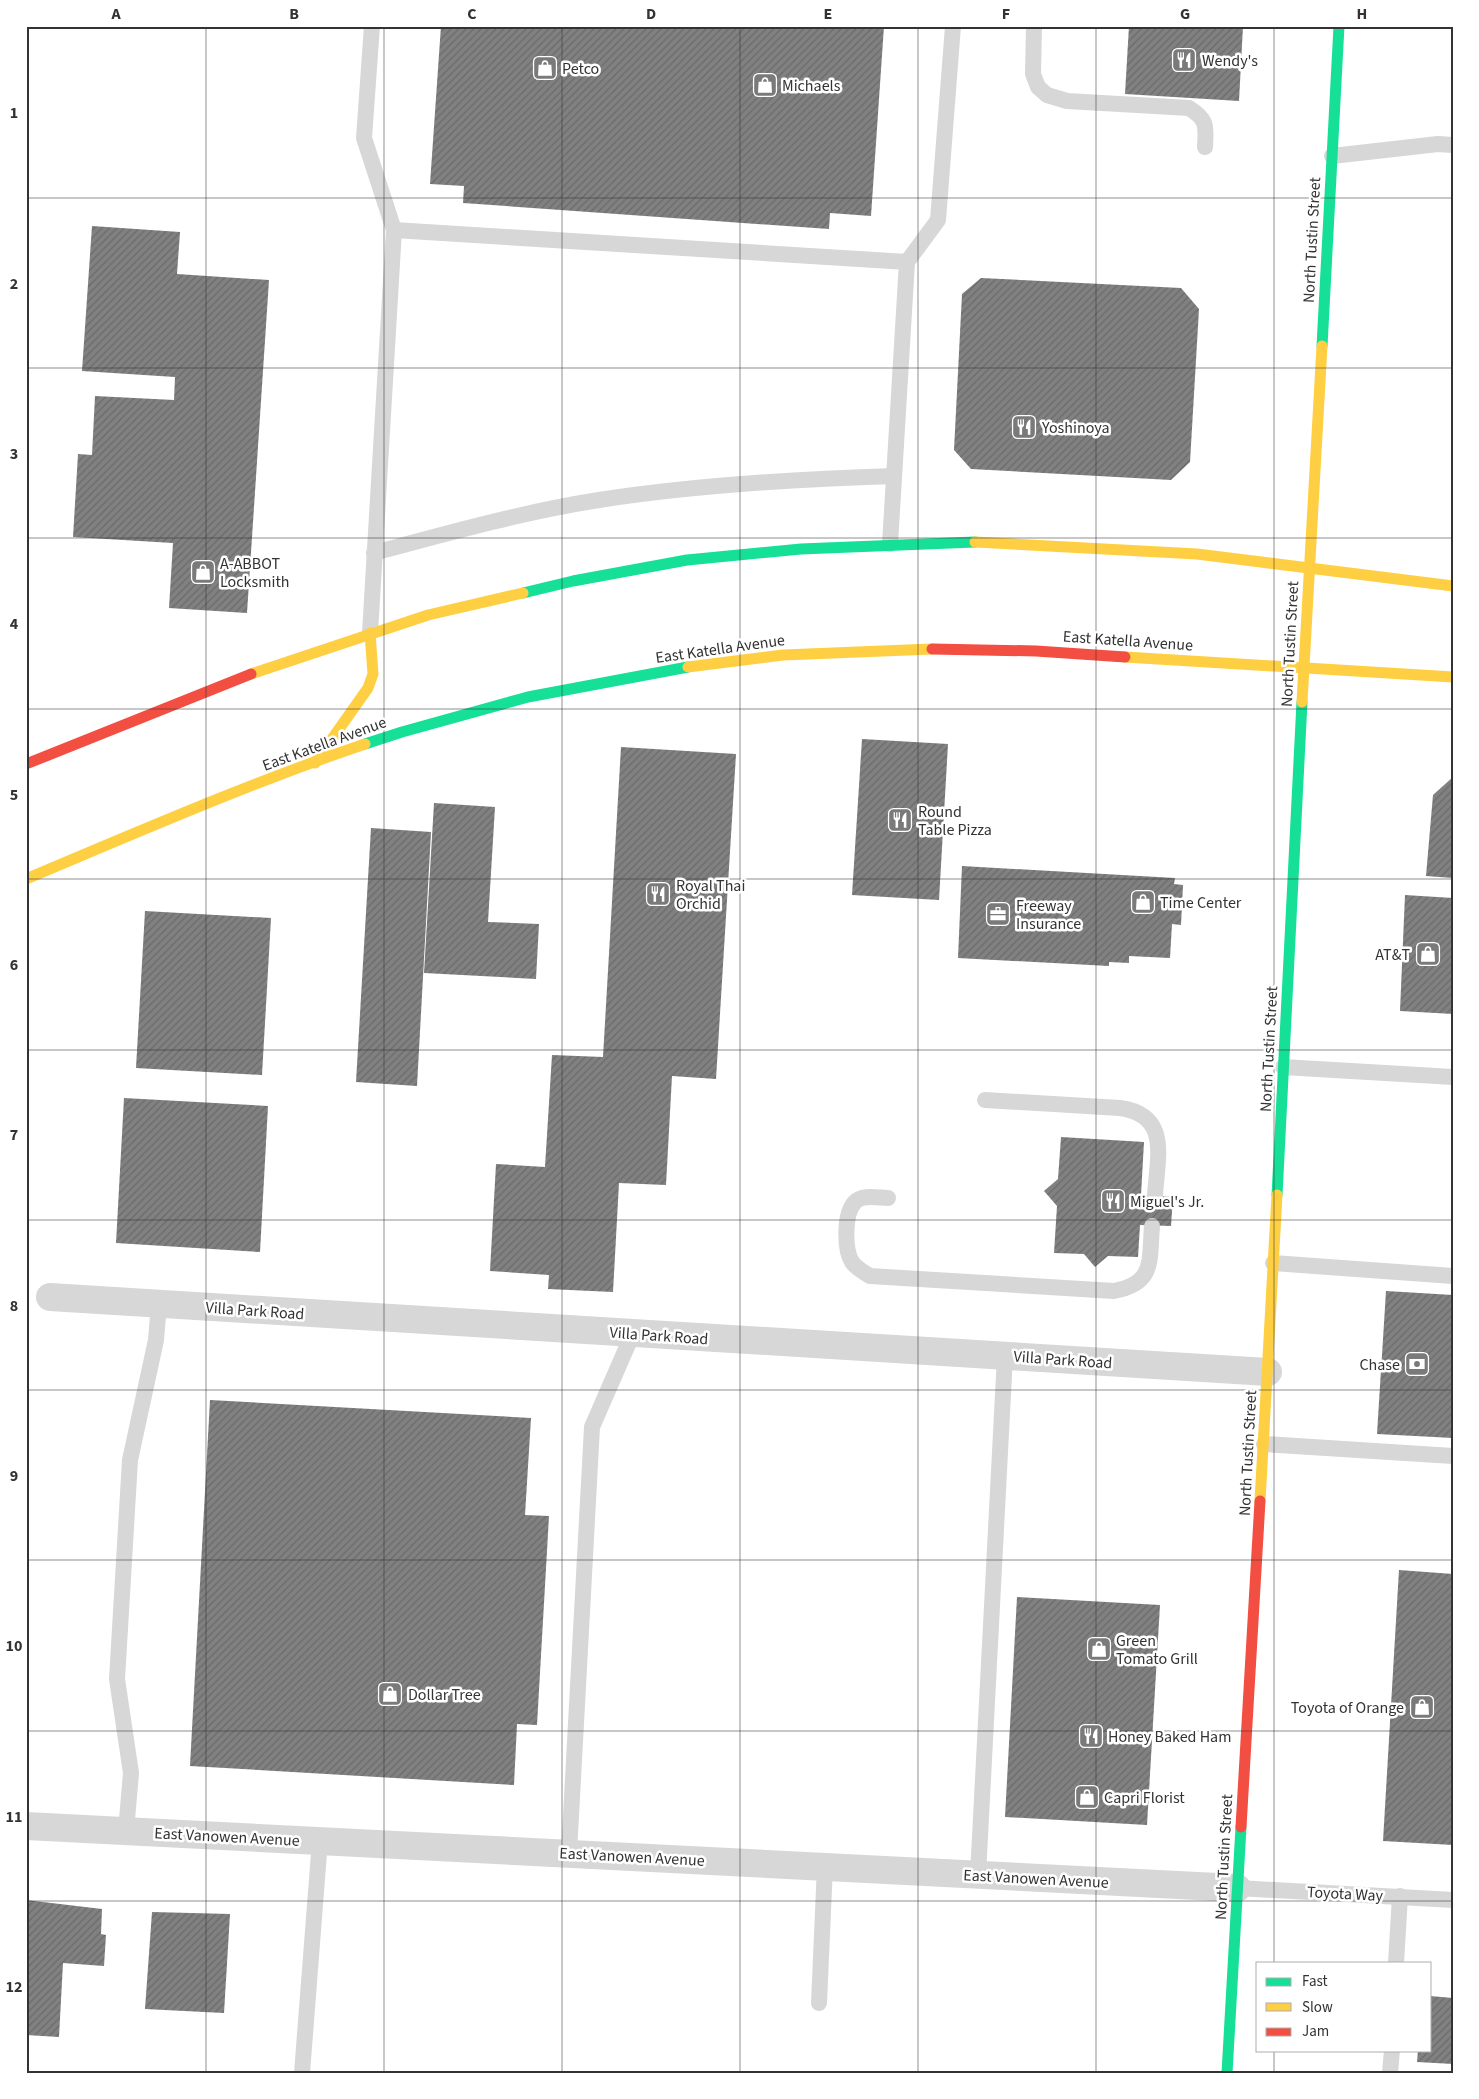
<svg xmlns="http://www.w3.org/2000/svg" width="1479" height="2099" font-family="'Source Sans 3',sans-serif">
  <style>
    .building { fill: url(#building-hatch) }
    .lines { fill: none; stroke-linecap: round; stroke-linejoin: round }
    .lane { stroke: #d7d7d7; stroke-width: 16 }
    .street { stroke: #d7d7d7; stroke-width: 28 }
    .fast { stroke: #16e098; stroke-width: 11 }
    .slow { stroke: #ffcf43; stroke-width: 11 }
    .jam { stroke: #f24e42; stroke-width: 11 }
    .grid { fill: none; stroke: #333; stroke-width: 1; stroke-opacity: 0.55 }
    .labels { text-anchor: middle; stroke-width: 5; stroke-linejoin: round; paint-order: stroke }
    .poi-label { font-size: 16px; fill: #333; stroke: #fff; text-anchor: start }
    .street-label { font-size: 16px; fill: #333; stroke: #fff }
    .neatline { fill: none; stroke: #333; stroke-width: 2 }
    .grid-label { font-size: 16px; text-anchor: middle; font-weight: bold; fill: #333 }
  </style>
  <defs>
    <pattern id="building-hatch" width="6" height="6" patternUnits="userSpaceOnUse" patternTransform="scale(1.25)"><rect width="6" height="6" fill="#818181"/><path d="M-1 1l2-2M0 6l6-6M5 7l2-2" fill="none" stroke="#6a6a6a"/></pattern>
  </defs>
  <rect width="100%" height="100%" fill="#fff"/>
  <g class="building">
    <polygon points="441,26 884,26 871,216 830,213 829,229 463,203 464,186 430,184"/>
    <polygon points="1129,26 1243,26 1239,101 1125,94"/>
    <polygon points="92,226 180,232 177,274 269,280 247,613 169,608 173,543 73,537 78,454 92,455 95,396 174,400 175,377 82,371"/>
    <polygon points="981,278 1181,288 1199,309 1190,462 1171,480 971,469 954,450 962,294"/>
    <polygon points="862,739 948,744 939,900 852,895"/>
    <polygon points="621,747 736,754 716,1079 672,1076 666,1185 619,1183 613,1292 548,1289 549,1275 490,1271 496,1164 545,1167 552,1055 603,1057"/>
    <polygon points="1453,777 1453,878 1426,876 1433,795"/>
    <polygon points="434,803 495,807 488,922 539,924 536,979 424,973"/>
    <polygon points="371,828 431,832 417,1086 356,1082"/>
    <polygon points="962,866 1175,878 1174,884 1183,885 1181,925 1172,924 1170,958 1129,956 1129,963 1109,962 1109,966 958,958"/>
    <polygon points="1405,895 1453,898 1453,1014 1400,1011"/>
    <polygon points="145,911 271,918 262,1075 136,1068"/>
    <polygon points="124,1098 268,1106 260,1252 116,1243"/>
    <polygon points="1061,1137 1144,1142 1141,1195 1173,1197 1171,1226 1140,1225 1138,1257 1108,1256 1095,1267 1084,1254 1054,1253 1057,1206 1044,1191 1058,1179"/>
    <polygon points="1386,1291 1453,1295 1453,1438 1377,1434"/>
    <polygon points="210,1400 531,1418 525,1515 549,1516 537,1725 517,1724 514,1785 190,1766"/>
    <polygon points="1399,1570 1453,1574 1453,1845 1383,1841"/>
    <polygon points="1017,1597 1160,1605 1147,1825 1005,1817"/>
    <polygon points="26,1900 102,1909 101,1934 106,1935 104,1966 63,1963 59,2037 26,2035"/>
    <polygon points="152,1912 230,1914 224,2013 145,2009"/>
    <polygon points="1430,1996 1453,1998 1453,2064 1417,2062 1418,2050 1430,2050"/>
  </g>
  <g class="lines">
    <g class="lane">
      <polyline points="372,26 364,138 394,230"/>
      <path d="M1034,26l-1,48 5,13 9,8 20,6 122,7c19,12 17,18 16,39"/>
      <polyline points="1332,156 1438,144 1453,145"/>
      <polyline points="907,262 938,220 953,26"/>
      <path d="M374,553c74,-20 149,-41 225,-53 98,-15 196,-21 295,-24"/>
      <polyline points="370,633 394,230 907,262 890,544"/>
      <polyline points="1283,1067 1453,1077"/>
      <path d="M985,1100l135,8c51,7 37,50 35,88"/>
      <path d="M888,1198c-9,0 -26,-4 -33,4 -11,11 -11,47 -3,60 4,6 11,10 18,14l244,15c41,-8 35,-29 38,-65"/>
      <polyline points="1273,1263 1453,1276"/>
      <polyline points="1264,1444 1453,1456"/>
      <polyline points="126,1831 131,1773 117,1679 130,1460 156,1340 159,1304"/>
      <polyline points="569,1853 592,1427 633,1333"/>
      <polyline points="978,1875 1005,1356"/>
      <polyline points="1237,1888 1453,1900"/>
      <polyline points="1396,1963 1400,1896"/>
      <polyline points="819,2003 825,1866"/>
      <polyline points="302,2073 320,1840"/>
      <polyline points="1390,2073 1392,2050"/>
    </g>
    <g class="street">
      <polyline points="50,1297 1268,1372"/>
      <polyline points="26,1826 1237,1888"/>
    </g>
    <g class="fast">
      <polyline points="1322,346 1339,26"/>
      <polyline points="523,593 573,581 687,560 801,549 975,542"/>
      <polyline points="365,744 402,732 528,697 688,667"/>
      <polyline points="1277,1195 1302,702"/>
      <polyline points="1227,2073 1241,1827"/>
    </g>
    <g class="slow">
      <polyline points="975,542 1197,554 1453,586"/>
      <polyline points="1125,657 1453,677"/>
      <polyline points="688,667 783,655 932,649"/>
      <polyline points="251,674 428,615 523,593"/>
      <polyline points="1302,702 1322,346"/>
      <polyline points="315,763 368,688 373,674 370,633"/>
      <path d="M26,879c112,-47 224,-96 339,-135"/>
      <polyline points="1260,1501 1277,1195"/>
    </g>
    <g class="jam">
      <polyline points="932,649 1036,651 1125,657"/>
      <polyline points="26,764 251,674"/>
      <polyline points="1241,1827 1260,1501"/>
    </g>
  </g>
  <path class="grid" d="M206,26v2047M384,26v2047M562,26v2047M740,26v2047M918,26v2047M1096,26v2047M1274,26v1937M26,198h1427M26,368h1427M26,538h1427M26,709h1427M26,879h1427M26,1050h1427M26,1220h1427M26,1390h1427M26,1560h1427M26,1731h1427M26,1901h1427M1274,2050v23"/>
  <defs>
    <symbol id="restaurant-square" viewBox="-11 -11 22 22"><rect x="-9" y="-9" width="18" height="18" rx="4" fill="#7a7a7a" stroke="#fff"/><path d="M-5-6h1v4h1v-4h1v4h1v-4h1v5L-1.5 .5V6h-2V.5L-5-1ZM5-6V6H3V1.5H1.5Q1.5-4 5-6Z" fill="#fff"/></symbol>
    <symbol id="shop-square" viewBox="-11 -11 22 22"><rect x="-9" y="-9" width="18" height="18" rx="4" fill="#7a7a7a" stroke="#fff"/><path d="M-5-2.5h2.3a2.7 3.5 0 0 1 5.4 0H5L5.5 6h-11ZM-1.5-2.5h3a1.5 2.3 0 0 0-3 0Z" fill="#fff"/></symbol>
    <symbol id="office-square" viewBox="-11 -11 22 22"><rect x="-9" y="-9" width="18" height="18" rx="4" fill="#7a7a7a" stroke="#fff"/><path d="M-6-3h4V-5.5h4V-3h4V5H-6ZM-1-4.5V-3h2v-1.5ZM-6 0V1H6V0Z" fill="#fff"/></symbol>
    <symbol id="bank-square" viewBox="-11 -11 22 22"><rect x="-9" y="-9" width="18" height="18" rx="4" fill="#7a7a7a" stroke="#fff"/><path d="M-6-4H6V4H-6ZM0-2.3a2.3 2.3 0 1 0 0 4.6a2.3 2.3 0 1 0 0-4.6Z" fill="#fff"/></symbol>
  </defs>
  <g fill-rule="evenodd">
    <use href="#restaurant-square" x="1170" y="46" width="28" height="28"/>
    <use href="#shop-square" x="531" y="54" width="28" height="28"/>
    <use href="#shop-square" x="751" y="71" width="28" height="28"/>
    <use href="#restaurant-square" x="1010" y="413" width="28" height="28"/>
    <use href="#shop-square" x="189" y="558" width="28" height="28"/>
    <use href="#restaurant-square" x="886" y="806" width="28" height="28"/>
    <use href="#restaurant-square" x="644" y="880" width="28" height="28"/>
    <use href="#shop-square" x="1129" y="888" width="28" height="28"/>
    <use href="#office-square" x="984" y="900" width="28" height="28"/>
    <use href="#shop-square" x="1414" y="940" width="28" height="28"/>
    <use href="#restaurant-square" x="1099" y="1187" width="28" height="28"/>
    <use href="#bank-square" x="1403" y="1350" width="28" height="28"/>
    <use href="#shop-square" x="1085" y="1635" width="28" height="28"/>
    <use href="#shop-square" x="376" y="1680" width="28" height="28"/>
    <use href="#shop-square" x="1408" y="1693" width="28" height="28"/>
    <use href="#restaurant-square" x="1077" y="1722" width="28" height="28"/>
    <use href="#shop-square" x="1073" y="1783" width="28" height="28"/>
  </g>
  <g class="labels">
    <g class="poi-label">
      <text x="1202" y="66">Wendy's</text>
      <text x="562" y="74">Petco</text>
      <text x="782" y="91">Michaels</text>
      <text x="1042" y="433">Yoshinoya</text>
      <text x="220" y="569">A-ABBOT<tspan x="220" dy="18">Locksmith</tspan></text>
      <text x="918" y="817">Round<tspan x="918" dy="18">Table Pizza</tspan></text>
      <text x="676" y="891">Royal Thai<tspan x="676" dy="18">Orchid</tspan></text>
      <text x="1160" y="908">Time Center</text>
      <text x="1016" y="911">Freeway<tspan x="1016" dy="18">Insurance</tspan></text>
      <text x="1410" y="960" text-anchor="end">AT&amp;T</text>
      <text x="1130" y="1207">Miguel's Jr.</text>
      <text x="1400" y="1370" text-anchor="end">Chase</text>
      <text x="1116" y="1646">Green<tspan x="1116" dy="18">Tomato Grill</tspan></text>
      <text x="408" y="1700">Dollar Tree</text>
      <text x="1404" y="1713" text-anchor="end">Toyota of Orange</text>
      <text x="1108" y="1742">Honey Baked Ham</text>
      <text x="1104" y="1803">Capri Florist</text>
    </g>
    <g class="street-label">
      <text transform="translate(1311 240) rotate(-87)" y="6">North Tustin Street</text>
      <text transform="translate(1128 640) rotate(4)" y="6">East Katella Avenue</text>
      <text transform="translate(1289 644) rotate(-87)" y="6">North Tustin Street</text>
      <text transform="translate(720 648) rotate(-8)" y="6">East Katella Avenue</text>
      <text transform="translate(324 743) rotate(-20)" y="6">East Katella Avenue</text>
      <text transform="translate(1268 1049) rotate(-87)" y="6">North Tustin Street</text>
      <text transform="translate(255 1310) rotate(4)" y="6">Villa Park Road</text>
      <text transform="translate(659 1335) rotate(4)" y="6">Villa Park Road</text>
      <text transform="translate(1063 1359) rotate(4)" y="6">Villa Park Road</text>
      <text transform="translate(1247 1453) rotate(-87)" y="6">North Tustin Street</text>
      <text transform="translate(227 1836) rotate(3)" y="6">East Vanowen Avenue</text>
      <text transform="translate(632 1856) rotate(3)" y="6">East Vanowen Avenue</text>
      <text transform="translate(1223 1857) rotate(-87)" y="6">North Tustin Street</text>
      <text transform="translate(1036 1878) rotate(3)" y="6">East Vanowen Avenue</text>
      <text transform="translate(1345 1893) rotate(3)" y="6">Toyota Way</text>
    </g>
  </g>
  <rect width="1479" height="2099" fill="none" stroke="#ffffff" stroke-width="55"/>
  <rect x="1256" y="1962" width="175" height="90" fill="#ffffff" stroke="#adadad"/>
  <rect x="1266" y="1978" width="25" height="8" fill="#16e098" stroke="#adadad"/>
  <text x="1302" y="1986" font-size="15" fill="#333333">Fast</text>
  <rect x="1266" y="2003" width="25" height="8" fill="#ffcf43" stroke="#adadad"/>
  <text x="1302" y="2012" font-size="15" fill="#333333">Slow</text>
  <rect x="1266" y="2028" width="25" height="8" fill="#f24e42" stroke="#adadad"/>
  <text x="1302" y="2036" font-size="15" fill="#333333">Jam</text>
  <rect x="28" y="28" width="1424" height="2044" class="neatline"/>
  <g class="grid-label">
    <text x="116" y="19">A</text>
    <text x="294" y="19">B</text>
    <text x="472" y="19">C</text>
    <text x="651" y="19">D</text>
    <text x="828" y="19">E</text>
    <text x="1006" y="19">F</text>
    <text x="1185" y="19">G</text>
    <text x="1362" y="19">H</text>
    <text x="14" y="118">1</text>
    <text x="14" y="289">2</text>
    <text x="14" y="459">3</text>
    <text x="14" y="629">4</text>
    <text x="14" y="800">5</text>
    <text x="14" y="970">6</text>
    <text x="14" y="1140">7</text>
    <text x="14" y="1311">8</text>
    <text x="14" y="1481">9</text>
    <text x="14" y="1651">10</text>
    <text x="14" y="1822">11</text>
    <text x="14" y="1992">12</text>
  </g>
</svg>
